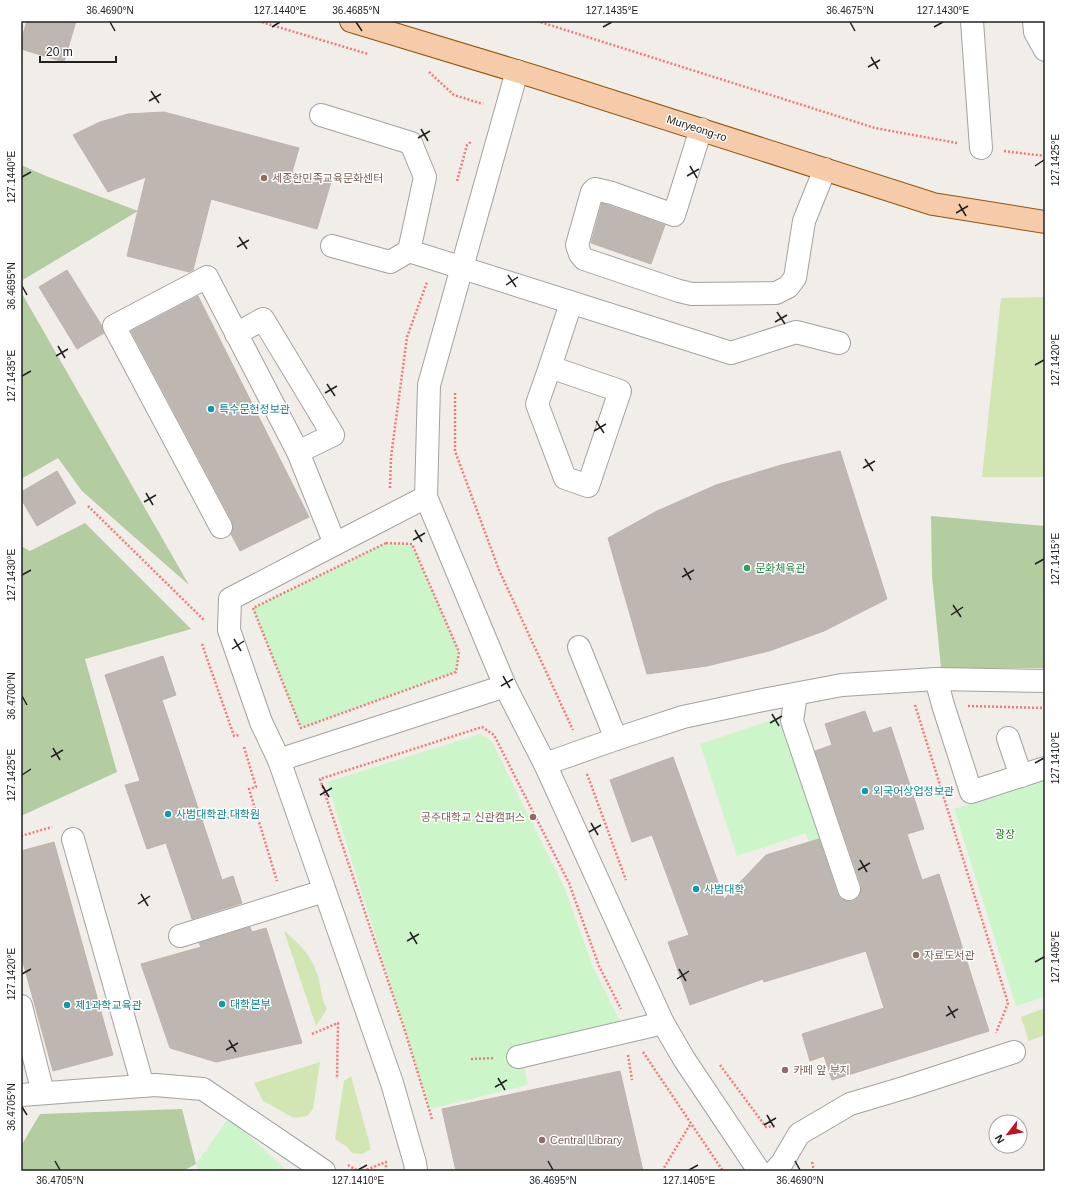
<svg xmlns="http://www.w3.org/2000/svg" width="1066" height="1192" font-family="Helvetica,'Noto Sans KR',sans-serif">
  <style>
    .grass { fill: #d2e6b3 }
    .forest { fill: #b3cca0 }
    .park { fill: #ccf6ca }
    .building { fill: #beb6b1; stroke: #c1b3ac }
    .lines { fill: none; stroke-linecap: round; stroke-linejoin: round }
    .minor-casing { stroke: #a2a2a2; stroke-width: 24 }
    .major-casing { stroke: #92560c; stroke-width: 24 }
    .path { stroke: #f07a7c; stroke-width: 2.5; stroke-dasharray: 2 2; stroke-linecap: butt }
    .minor { stroke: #fff; stroke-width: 22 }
    .major { stroke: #f5cba9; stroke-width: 22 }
    .ticks { fill: none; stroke: #212121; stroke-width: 1.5 }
    .education-dot { fill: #8d6e63; stroke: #fff; stroke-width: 1.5 }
    .culture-dot { fill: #0f9aa8; stroke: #fff; stroke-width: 1.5 }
    .leisure-dot { fill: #2e9e5b; stroke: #fff; stroke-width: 1.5 }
    .labels { text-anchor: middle; stroke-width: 3; stroke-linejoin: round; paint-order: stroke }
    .street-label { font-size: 11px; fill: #212121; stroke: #fff }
    .education-label { font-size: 11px; fill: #785e54; stroke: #fff; text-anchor: start }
    .culture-label { font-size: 11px; fill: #0d838f; stroke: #fff; text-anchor: start }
    .leisure-label { font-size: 11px; fill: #27864d; stroke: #fff; text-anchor: start }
    .park-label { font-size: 11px; fill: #187915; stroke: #fff }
    .neatline { fill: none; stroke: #212121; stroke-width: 1.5 }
    .ticks-label { font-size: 10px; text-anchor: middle; fill: #212121 }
  </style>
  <rect width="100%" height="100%" fill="#f1ede8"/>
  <g class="grass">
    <polygon points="1045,297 1045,477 982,477 1001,298"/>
    <path d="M284,931c19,16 31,28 36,54 2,10 2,15 7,24l-11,17z"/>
    <polygon points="1045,1008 1045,1035 1029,1041 1021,1017"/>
    <polygon points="320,1062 313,1109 307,1116 294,1118 263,1101 254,1083"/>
    <polygon points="351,1076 371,1149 362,1154 352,1153 347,1147 335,1139 344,1081"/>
  </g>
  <g class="forest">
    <polygon points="21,165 46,176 138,211 21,281"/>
    <polygon points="21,292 189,585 82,491 58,458 21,479"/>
    <polygon points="931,516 1045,526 1045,668 941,668 932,576"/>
    <polygon points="85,523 191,629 85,659 117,772 21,816 21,546 30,551"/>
    <polygon points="182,1109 196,1164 183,1171 21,1171 21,1146 40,1114"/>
  </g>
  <g class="park">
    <polygon points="386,543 412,544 459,652 456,672 301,728 253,608"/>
    <polygon points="787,715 847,895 829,901 806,833 737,856 700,744"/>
    <polygon points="480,734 491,740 565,889 592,965 623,1028 522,1052 528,1085 430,1109 327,782"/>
    <polygon points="1045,779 1045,997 1016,1006 954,809"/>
    <polygon points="229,1117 287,1171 199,1171 196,1164"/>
  </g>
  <g class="building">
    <polygon points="27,21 76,21 64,62 21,49 21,41"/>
    <polygon points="164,112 299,148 292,172 331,182 317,229 211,199 193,270 189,272 127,256 146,177 108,192 73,135 100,122 128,114"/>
    <polygon points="602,203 665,225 651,264 591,243"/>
    <polygon points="67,270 102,326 104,333 77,349 39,287"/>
    <polygon points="198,296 309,517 240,551 231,534 233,528 232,521 131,331"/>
    <polygon points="840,451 887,599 824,631 769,651 707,666 647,674 608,538 657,511 716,485 781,465"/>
    <polygon points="57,471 76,503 37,526 21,499 21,492"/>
    <polygon points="163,656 176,695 162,700 222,880 233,876 242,903 192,919 166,843 147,849 125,785 140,781 105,675"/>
    <polygon points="865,711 873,733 891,727 924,829 907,834 922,880 939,874 989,1031 832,1080 824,1056 810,1061 802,1034 884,1008 866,951 764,982 763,979 690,1005 668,942 689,935 652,835 632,842 610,780 673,757 724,899 766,855 819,839 837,893 841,899 846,901 853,901 859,897 861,891 861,885 815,751 832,745 825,724"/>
    <polygon points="54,842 113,1055 53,1071 21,955 21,851"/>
    <polygon points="250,927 252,932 266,928 302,1043 216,1062 170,1048 141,964 201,947 199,943"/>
    <polygon points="620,1071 643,1171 456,1171 442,1109"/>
  </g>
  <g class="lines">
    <defs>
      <g id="minor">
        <polyline points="972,21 981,148"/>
        <polyline points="1034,21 1035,32 1045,50"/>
        <polyline points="517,71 429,385 426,497 505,686 545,764 663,1023 684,1059 759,1171"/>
        <polyline points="321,115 411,143 425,177 409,251 731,353 796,332 839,343"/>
        <polyline points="701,129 674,215 612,193 595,189 592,192 577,245 580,254 584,259 679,291 692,294 776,293 788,287 795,278 804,221 825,169"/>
        <polyline points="332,246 390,262 409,251"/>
        <polyline points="236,334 263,319 333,435 298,452"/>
        <polygon points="550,367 620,391 588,486 565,478 537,404"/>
        <polyline points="550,367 571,303"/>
        <polyline points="221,527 114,326 207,277 298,452 335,544 426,497"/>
        <polyline points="579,647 616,739"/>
        <polyline points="936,679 943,705 971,792 1045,768"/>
        <polyline points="796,694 792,721 849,889"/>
        <polyline points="1008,738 1021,776"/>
        <polyline points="279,760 261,722 229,630 230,599 335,544"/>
        <polyline points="545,764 616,739 683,717 768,699 842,685 936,679 1045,681"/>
        <polyline points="73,839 143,1086"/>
        <polyline points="180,936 324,891"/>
        <polyline points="21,1006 43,1093"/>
        <polyline points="518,1057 663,1023"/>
        <polyline points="21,1095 155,1085 203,1089 324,1171"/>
        <polyline points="416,1171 415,1163 392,1083 279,760 505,686"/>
        <polyline points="775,1171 782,1163 799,1134 850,1104 907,1087 1014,1052"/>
      </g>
      <polyline id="major" points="351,21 536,77 933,204 1045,222"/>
    </defs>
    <use href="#minor" class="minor-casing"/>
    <use href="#major" class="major-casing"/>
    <g class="path">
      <polyline points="258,21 368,54"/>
      <polyline points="537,21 875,128 957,143"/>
      <polyline points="429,72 454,95 483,104"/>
      <polyline points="1004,151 1045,156"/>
      <polyline points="457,181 467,145 472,141"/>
      <polyline points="455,393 455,451 499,570 573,730"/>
      <polyline points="390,488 391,457 407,337 427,282"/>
      <polyline points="88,506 205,621"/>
      <polygon points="386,543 412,544 459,652 456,672 301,728 253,608"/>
      <polyline points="202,644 234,736 240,735"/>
      <polyline points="915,705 1008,1003 996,1033"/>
      <polyline points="968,706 1045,708"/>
      <polyline points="244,747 256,787 249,789 277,881"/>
      <polyline points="587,774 626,880"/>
      <polyline points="21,836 52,827"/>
      <polyline points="312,1034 338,1023 337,1079"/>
      <polyline points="643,1052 723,1171"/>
      <polyline points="628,1055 632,1080"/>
      <polyline points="471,1059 495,1058"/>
      <polyline points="720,1065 766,1127 776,1126"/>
      <polyline points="432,1119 405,1031 320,779 482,727 494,735 569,883 599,966 621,1009"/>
      <polyline points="812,1162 814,1171"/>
      <polyline points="348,1165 358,1171"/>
      <polyline points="363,1171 386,1162 386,1171"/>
      <polyline points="662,1171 691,1123"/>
    </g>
    <use href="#minor" class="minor"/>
    <use href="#major" class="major"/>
  </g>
  <path class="ticks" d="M110,22l5,9M356,22l6,9M850,22l5,9M272,27l8,-5M603,27l9,-5M934,27l9,-5M871,57l7,12M868,67l12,-7M151,91l8,12M149,101l12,-7M421,129l7,12M418,138l12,-7M690,166l7,12M1035,166l9,-6M687,176l12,-7M22,177l9,-5M959,204l7,12M956,213l12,-7M239,237l8,12M237,247l12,-7M508,275l8,12M506,285l12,-8M22,286l5,9M777,312l8,12M775,322l12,-7M58,346l7,12M56,356l12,-7M1035,365l9,-5M22,376l9,-5M327,384l8,12M325,393l12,-7M596,421l8,12M594,431l12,-7M865,459l8,12M863,468l12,-7M146,493l7,12M144,502l12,-7M415,530l7,12M413,540l12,-7M1035,564l9,-5M684,568l7,12M22,575l9,-5M682,577l12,-7M953,605l8,12M951,615l12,-8M234,639l7,12M232,649l12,-8M503,676l7,12M501,686l12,-7M22,696l5,9M772,714l7,12M770,723l12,-7M53,748l7,12M51,757l12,-7M1035,763l9,-5M22,775l9,-6M322,785l7,12M320,795l12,-7M591,823l7,12M589,832l12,-7M860,860l7,12M858,870l12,-7M141,894l7,12M138,904l12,-8M410,932l7,12M407,941l12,-7M1035,962l9,-5M679,969l7,12M22,974l9,-5M677,979l12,-8M948,1006l7,12M946,1016l12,-7M229,1040l7,12M226,1050l12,-7M498,1078l7,12M495,1087l12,-7M22,1107l5,8M767,1115l7,12M764,1125l12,-7M55,1161l5,9M548,1161l5,9M795,1161l5,9M358,1170l9,-5M689,1170l9,-5"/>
  <g class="education-dot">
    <circle cx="264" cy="178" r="4"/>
    <circle cx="533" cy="817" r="4"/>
    <circle cx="916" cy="955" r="4"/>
    <circle cx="785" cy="1070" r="4"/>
    <circle cx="542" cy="1140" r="4"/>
  </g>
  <g class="culture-dot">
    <circle cx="211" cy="409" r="4"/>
    <circle cx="865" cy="791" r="4"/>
    <circle cx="168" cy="814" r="4"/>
    <circle cx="696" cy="889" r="4"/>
    <circle cx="222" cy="1004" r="4"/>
    <circle cx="67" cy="1005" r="4"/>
  </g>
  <circle class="leisure-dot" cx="747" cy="568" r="4"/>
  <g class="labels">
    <g class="street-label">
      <text transform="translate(697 128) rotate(18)" y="4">Muryeong-ro</text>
    </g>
    <g class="education-label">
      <text x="272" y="182">세종한민족교육문화센터</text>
      <text x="525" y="821" text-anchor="end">공주대학교 신관캠퍼스</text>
      <text x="924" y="959">자료도서관</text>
      <text x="793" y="1074">카페 앞 부지</text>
      <text x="550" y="1144">Central Library</text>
    </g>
    <g class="culture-label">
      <text x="219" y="413">특수문헌정보관</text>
      <text x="873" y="795">외국어상업정보관</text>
      <text x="176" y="818">사범대학관,대학원</text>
      <text x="704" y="893">사범대학</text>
      <text x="230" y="1008">대학본부</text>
      <text x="75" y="1009">제1과학교육관</text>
    </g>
    <g class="leisure-label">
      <text x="755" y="572">문화체육관</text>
    </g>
    <g class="park-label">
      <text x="1005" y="838">광장</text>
    </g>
  </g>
  <rect width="1066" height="1192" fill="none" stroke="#ffffff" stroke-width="44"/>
  <g transform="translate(1008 1134) rotate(239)"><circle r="19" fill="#ffffff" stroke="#a6a6a6"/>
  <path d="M0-3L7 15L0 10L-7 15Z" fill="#c21024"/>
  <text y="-6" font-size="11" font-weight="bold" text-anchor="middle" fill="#212121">N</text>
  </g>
  <path d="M40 56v6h76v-6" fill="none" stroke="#212121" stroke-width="2"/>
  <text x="46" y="56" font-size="12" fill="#212121" stroke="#ffffff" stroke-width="3" paint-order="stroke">20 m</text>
  <rect x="22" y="22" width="1022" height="1148" class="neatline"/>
  <g class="ticks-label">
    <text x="110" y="14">36.4690°N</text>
    <text x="280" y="14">127.1440°E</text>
    <text x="356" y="14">36.4685°N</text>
    <text x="612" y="14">127.1435°E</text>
    <text x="850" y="14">36.4675°N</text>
    <text x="943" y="14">127.1430°E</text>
    <text transform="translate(1055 160) rotate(-90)" y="4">127.1425°E</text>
    <text transform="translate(11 177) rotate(-90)" y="4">127.1440°E</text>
    <text transform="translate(11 286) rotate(-90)" y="4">36.4695°N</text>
    <text transform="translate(1055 360) rotate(-90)" y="4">127.1420°E</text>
    <text transform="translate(11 376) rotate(-90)" y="4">127.1435°E</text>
    <text transform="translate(1055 559) rotate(-90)" y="4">127.1415°E</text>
    <text transform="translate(11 575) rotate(-90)" y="4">127.1430°E</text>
    <text transform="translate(11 696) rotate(-90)" y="4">36.4700°N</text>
    <text transform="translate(1055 758) rotate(-90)" y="4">127.1410°E</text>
    <text transform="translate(11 775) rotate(-90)" y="4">127.1425°E</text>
    <text transform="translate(1055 957) rotate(-90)" y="4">127.1405°E</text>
    <text transform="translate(11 974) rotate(-90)" y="4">127.1420°E</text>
    <text transform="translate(11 1107) rotate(-90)" y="4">36.4705°N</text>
    <text x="60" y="1184">36.4705°N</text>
    <text x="358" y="1184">127.1410°E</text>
    <text x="553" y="1184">36.4695°N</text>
    <text x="689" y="1184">127.1405°E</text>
    <text x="800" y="1184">36.4690°N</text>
  </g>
</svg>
